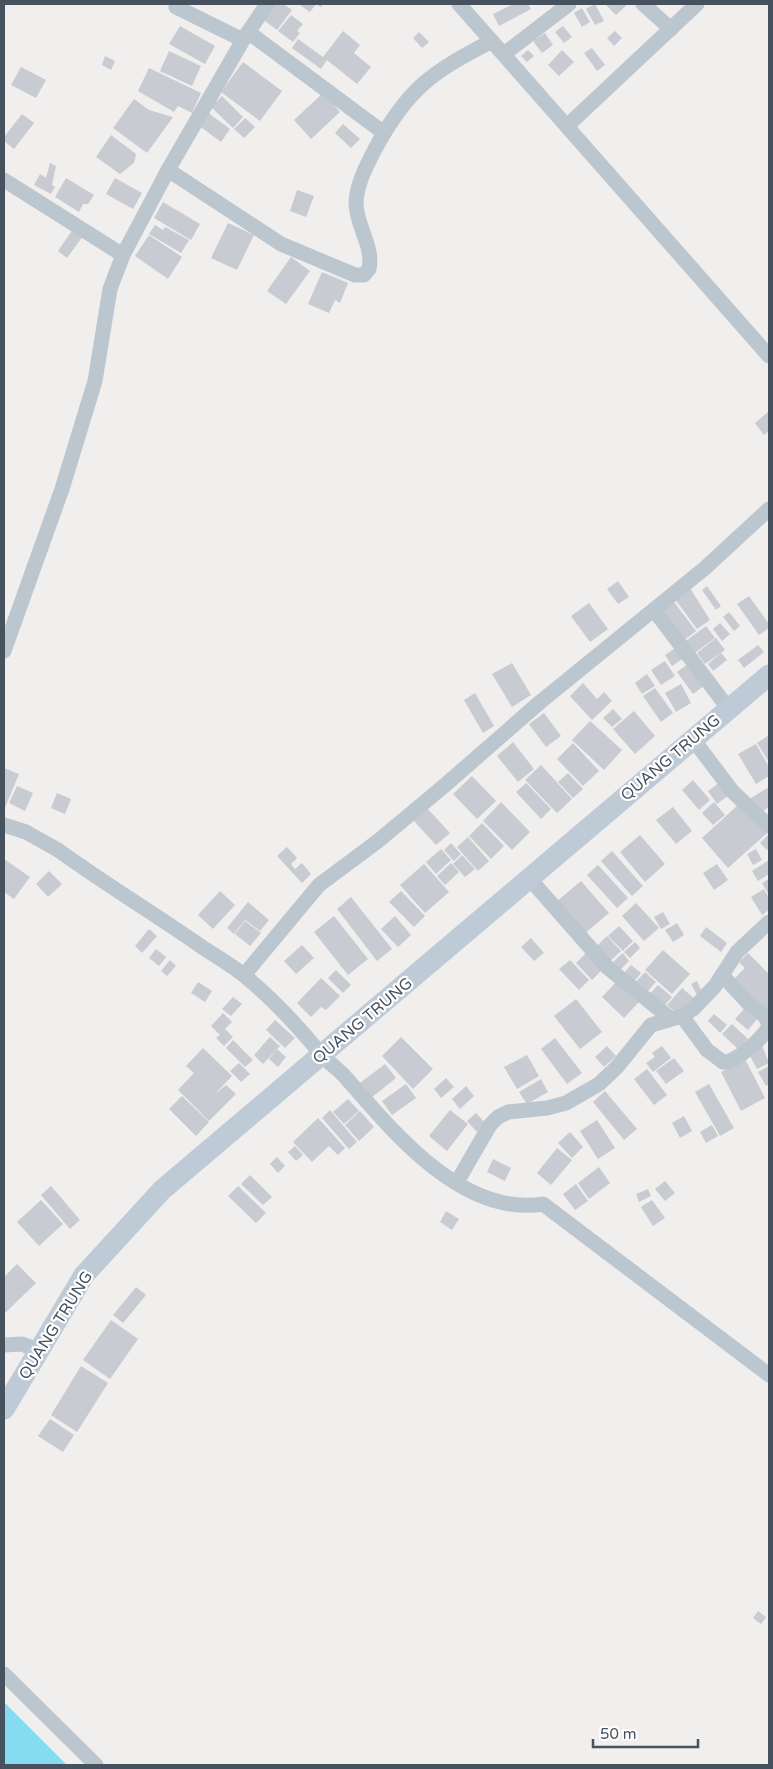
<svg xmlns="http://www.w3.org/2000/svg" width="773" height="1769" font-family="'Varela Round',sans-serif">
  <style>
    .water { fill: #85dcf0 }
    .building { fill: #c8cbd1 }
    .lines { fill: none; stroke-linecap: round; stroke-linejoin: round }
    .minor { stroke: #bcc6ce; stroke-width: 15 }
    .secondary { stroke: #becad6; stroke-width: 21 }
    .labels { text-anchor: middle; stroke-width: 4.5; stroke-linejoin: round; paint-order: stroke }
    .street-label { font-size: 16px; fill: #46525d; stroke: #fff }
  </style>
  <rect width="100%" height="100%" fill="#f1eeee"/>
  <polygon class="water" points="4,1702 67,1765 4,1765"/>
  <g class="building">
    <polygon points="271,4 283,4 292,10 277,30 261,18"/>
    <polygon points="302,4 323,4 321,7 316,4 310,12 301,6"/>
    <polygon points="513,4 528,4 531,9 499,26 493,14"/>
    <polygon points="595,4 604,21 595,25 586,9"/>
    <polygon points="605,4 628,4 616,15"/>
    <polygon points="582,8 590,22 582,27 574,13"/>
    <polygon points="291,15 303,24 297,31 300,33 293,42 278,31"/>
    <polygon points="180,26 215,46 205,64 169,44"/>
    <polygon points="563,26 572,37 564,43 555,32"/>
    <polygon points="343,31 360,45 354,53 371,67 357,84 327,60 321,69 292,48 298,39 323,57"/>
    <polygon points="615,31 622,38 614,46 607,38"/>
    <polygon points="419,32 429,42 422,48 413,38"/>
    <polygon points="545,33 553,45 542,53 533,41"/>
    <polygon points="592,48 605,65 597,71 584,53"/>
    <polygon points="528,50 534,56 527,62 521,56"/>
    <polygon points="562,50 574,62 559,76 548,65"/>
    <polygon points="169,51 201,66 192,86 160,71"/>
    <polygon points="105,56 115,61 111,70 102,65"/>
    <polygon points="243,62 282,91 260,121 221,92"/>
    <polygon points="21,67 46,80 36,98 11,85"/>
    <polygon points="149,68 201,93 192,113 178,106 174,112 138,91"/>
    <polygon points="323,93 340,112 311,139 294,120"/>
    <polygon points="222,96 243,117 233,128 211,107"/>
    <polygon points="134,99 149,110 173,117 147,153 113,128"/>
    <polygon points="207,112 230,129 221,142 198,125"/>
    <polygon points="22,114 34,123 14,149 4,141 4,137"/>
    <polygon points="245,118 255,127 244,138 234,129"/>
    <polygon points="343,124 360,139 351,148 335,133"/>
    <polygon points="111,135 136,154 134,163 120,174 96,157"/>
    <polygon points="50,163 56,166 52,185 55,187 51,194 34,185 40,174 46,178"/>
    <polygon points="66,178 94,195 88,204 83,204 79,212 55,197"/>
    <polygon points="115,178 142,193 133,209 106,194"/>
    <polygon points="297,190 314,196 306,217 290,211"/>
    <polygon points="163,202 200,224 191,240 154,218"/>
    <polygon points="228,223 254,235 237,270 211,258"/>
    <polygon points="155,225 163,230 165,227 189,240 181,253 149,234"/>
    <polygon points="73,229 83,236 67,258 58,251"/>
    <polygon points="149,235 182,257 168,279 135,256"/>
    <polygon points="291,257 310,271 286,304 267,291"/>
    <polygon points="322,272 348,283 340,303 335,300 329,313 308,304"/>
    <polygon points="769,411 769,431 764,435 755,423"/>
    <polygon points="618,581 629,597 618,604 607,589"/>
    <polygon points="707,586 721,606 716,610 702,590"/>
    <polygon points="690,588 710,620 697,629 675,599"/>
    <polygon points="749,596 769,624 769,628 759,635 737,604"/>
    <polygon points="674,602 696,631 683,641 661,612"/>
    <polygon points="589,603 608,629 590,642 571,616"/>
    <polygon points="729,612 740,626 734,631 723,617"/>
    <polygon points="720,623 730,634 722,641 713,629"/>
    <polygon points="706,626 715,638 692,655 683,643"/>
    <polygon points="716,638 725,650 705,664 697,653"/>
    <polygon points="758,645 764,652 744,668 738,660"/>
    <polygon points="677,647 684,658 672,666 665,655"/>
    <polygon points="721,653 727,660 713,671 708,664"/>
    <polygon points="665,661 675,676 661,685 651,670"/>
    <polygon points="512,663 531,695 512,707 492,674"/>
    <polygon points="688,664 704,686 693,694 677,672"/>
    <polygon points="647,674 655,686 642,694 635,683"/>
    <polygon points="583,683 597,699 604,692 612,701 592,720 570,696"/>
    <polygon points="681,684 691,703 676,712 665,693"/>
    <polygon points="655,688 673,713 661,722 643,696"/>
    <polygon points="475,693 494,726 483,733 464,700"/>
    <polygon points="613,709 622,719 612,727 603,718"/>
    <polygon points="634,711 655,736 635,754 613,729"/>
    <polygon points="544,713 561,736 546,747 529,724"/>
    <polygon points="590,721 622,750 604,770 572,740"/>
    <polygon points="769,735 769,762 757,743"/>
    <polygon points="513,742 534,769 518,782 497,756"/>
    <polygon points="573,743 599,771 583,786 557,759"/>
    <polygon points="756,744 769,767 769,776 756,784 738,754"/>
    <polygon points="541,765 572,799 557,813 525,780"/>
    <polygon points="4,768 19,774 4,810"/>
    <polygon points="568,773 583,789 573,798 558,782"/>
    <polygon points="472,776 496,801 477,819 453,794"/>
    <polygon points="693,780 710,800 699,810 682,790"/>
    <polygon points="720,782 729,795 717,804 708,791"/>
    <polygon points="526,783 551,809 541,819 516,792"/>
    <polygon points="17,786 33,793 25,811 9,803"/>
    <polygon points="769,787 769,807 757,815 748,800"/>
    <polygon points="57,793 71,799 65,814 51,808"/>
    <polygon points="501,802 530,832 512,850 483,821"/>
    <polygon points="714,802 725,815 713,825 702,813"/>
    <polygon points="740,803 767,833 728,868 702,838"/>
    <polygon points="673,807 692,831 676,844 656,820"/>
    <polygon points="427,808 450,833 436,845 414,821"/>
    <polygon points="482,823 504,846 491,859 469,836"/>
    <polygon points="640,835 665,864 645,882 620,852"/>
    <polygon points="768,835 769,848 767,850 760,843"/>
    <polygon points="468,837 489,861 478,871 457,847"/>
    <polygon points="451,843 461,854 454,861 444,850"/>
    <polygon points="287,847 297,858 291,864 295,869 302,863 311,874 302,883 277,856"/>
    <polygon points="441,849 451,860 436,874 426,862"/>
    <polygon points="756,849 762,860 753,865 747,854"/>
    <polygon points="612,851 643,886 632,896 601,861"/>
    <polygon points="462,855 475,869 465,877 453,864"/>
    <polygon points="4,859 30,877 14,899 4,892"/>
    <polygon points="769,860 769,874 758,881 752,871"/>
    <polygon points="451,863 459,872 445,885 437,876"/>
    <polygon points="424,864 449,892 425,913 400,885"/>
    <polygon points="717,864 728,880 714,890 703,873"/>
    <polygon points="598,865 628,898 617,908 587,875"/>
    <polygon points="49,871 62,884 48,897 36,884"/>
    <polygon points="769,879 769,895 762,883"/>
    <polygon points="581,881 609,913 584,934 556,902"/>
    <polygon points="764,889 769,898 769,910 762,915 751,897"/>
    <polygon points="220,891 235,905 213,929 198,915"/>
    <polygon points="401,891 425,916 414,927 389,902"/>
    <polygon points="351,897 392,949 377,961 337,909"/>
    <polygon points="248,902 269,920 260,931 245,920 234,934 227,928"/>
    <polygon points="636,903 659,928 644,941 622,916"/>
    <polygon points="663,912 670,924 661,929 654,917"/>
    <polygon points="334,916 368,959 348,975 314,932"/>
    <polygon points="395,916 411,935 398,947 381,929"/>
    <polygon points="245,921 261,933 250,946 235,934"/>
    <polygon points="677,923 684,935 673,942 665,930"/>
    <polygon points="619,926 633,941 623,951 608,936"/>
    <polygon points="706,927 727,943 721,952 700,936"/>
    <polygon points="149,929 157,936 142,953 135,946"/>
    <polygon points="607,936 621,951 607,964 594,949"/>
    <polygon points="531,938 544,953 534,961 521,947"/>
    <polygon points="635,942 640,948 630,958 624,952"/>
    <polygon points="302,945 314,958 296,974 284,961"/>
    <polygon points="156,949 166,957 159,966 149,958"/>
    <polygon points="663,950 690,974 672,994 645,970"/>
    <polygon points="587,952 603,969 592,980 576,963"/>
    <polygon points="623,953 629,961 619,971 612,963"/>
    <polygon points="748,953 769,974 769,1017 732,981 745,968 739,962"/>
    <polygon points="170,960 176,966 167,976 161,971"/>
    <polygon points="570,960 589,980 579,990 559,969"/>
    <polygon points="631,965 641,973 632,984 622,975"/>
    <polygon points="336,970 351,985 343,993 328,978"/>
    <polygon points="645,972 656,982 645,994 634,984"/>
    <polygon points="321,978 340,996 326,1010 321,1007 311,1017 297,1003"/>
    <polygon points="617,981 639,1002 624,1018 602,997"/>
    <polygon points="697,981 702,992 697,995 691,984"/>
    <polygon points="198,982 212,991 205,1002 191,993"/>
    <polygon points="658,985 672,997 662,1008 648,996"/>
    <polygon points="682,988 695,999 680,1016 667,1005"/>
    <polygon points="233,997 242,1004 231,1016 222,1009"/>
    <polygon points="576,999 602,1032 580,1049 554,1016"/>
    <polygon points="745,1008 758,1018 748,1030 735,1019"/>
    <polygon points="223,1013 232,1022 225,1029 233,1037 224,1046 216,1038 220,1035 211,1026"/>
    <polygon points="714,1014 727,1025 720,1033 708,1021"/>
    <polygon points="275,1020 295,1038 285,1048 266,1030"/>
    <polygon points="732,1024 748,1039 738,1049 722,1034"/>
    <polygon points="270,1037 280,1046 263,1064 254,1055"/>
    <polygon points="401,1037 433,1069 413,1089 382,1056"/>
    <polygon points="555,1038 582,1073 567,1084 541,1049"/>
    <polygon points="233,1040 253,1060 245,1067 226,1048"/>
    <polygon points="762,1045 769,1063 757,1069 748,1052"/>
    <polygon points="607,1046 616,1056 604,1067 595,1057"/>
    <polygon points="662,1046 671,1058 653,1072 646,1063 655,1057 652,1053"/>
    <polygon points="203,1048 232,1076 215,1094 226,1085 236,1094 209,1121 178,1090 194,1073 186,1066"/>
    <polygon points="277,1049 286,1057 278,1067 269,1059"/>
    <polygon points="527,1055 539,1076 517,1089 504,1067"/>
    <polygon points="674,1058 684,1071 666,1084 656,1071"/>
    <polygon points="745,1059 765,1098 741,1111 721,1072"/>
    <polygon points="239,1063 250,1074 241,1082 230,1071"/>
    <polygon points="385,1064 396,1078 371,1098 360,1083"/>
    <polygon points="769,1066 769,1084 766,1086 758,1072"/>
    <polygon points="647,1069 667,1095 654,1105 634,1079"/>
    <polygon points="446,1078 454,1087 441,1098 434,1089"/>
    <polygon points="541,1079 548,1092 527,1104 519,1092"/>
    <polygon points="406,1084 416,1098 392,1115 382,1101"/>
    <polygon points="709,1084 734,1128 720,1136 695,1092"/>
    <polygon points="466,1086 474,1096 460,1109 452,1099"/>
    <polygon points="605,1091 637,1129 624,1140 593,1102"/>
    <polygon points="182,1096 209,1122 196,1136 169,1109"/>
    <polygon points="348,1099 359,1111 344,1124 333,1112"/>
    <polygon points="330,1110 357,1142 349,1149 322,1118"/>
    <polygon points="450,1110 468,1124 447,1151 429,1136"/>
    <polygon points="360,1111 374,1127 359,1141 345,1125"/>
    <polygon points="476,1113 486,1124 477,1132 467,1121"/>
    <polygon points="684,1116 692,1131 680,1138 672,1123"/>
    <polygon points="318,1118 345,1148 338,1155 329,1146 312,1162 293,1142"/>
    <polygon points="597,1120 615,1148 598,1159 580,1131"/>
    <polygon points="712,1125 718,1136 706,1143 700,1132"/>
    <polygon points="570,1132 583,1147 572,1158 558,1143"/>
    <polygon points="295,1146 303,1155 296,1161 288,1152"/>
    <polygon points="557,1148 572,1160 551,1185 537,1173"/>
    <polygon points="277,1157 285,1166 278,1173 270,1164"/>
    <polygon points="493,1159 511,1168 505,1181 487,1172"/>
    <polygon points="599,1167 610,1183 589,1199 578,1183"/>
    <polygon points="250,1175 272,1197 263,1205 241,1184"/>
    <polygon points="665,1181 675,1193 665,1201 655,1189"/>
    <polygon points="576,1184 588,1201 575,1210 563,1194"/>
    <polygon points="51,1186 80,1220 70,1229 41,1195"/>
    <polygon points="238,1186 266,1213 256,1223 228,1196"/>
    <polygon points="648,1189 651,1196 639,1202 636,1194"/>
    <polygon points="41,1200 63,1224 39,1246 17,1222"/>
    <polygon points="652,1200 665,1218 653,1226 641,1207"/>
    <polygon points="446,1211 459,1219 452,1230 440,1222"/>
    <polygon points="17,1264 36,1283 4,1314 4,1277"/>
    <polygon points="136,1287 146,1295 123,1323 113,1315"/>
    <polygon points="111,1320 138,1339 110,1379 83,1360"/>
    <polygon points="81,1366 108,1383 77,1432 51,1415"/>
    <polygon points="50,1419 74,1435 63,1452 38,1436"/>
    <polygon points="758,1611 766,1617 761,1624 753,1618"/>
  </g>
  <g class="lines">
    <g class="minor">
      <polyline points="459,4 769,356"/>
      <polyline points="643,4 671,29"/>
      <polyline points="176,7 243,40"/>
      <polyline points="248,32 384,133"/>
      <polyline points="504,54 569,4"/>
      <polyline points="567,126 697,4"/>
      <path d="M168,170l113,74 74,31h9l5,-6c5,-23 -13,-43 -13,-66 1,-20 10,-36 19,-54 33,-61 57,-77 117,-108"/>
      <polyline points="4,180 123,255"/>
      <polyline points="654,610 728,708"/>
      <polyline points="4,651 62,489 95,381 110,289 123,255 168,170 243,40 267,4"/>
      <polyline points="692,738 733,792 769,826"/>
      <path d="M4,825l22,7 32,18c47,34 97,64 144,97 15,10 31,19 44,30 28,23 51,48 74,76 8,10 19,16 27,26 47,54 116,138 196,125l226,171"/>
      <polyline points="529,878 608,968 670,1018"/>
      <polyline points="244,975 319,885 378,841 444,786 539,703 705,568 769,509"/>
      <path d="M682,1016l25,34 16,12c11,2 45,-27 46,-38l-5,-9 -15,-11 -27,-29"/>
      <polyline points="457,1182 490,1125 498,1117 508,1112 547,1108 566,1103 599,1084 617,1067 651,1025 682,1016 693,1009 715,986 737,952 769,922"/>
      <polyline points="4,1345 22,1344 37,1350"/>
      <polyline points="4,1674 96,1765"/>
    </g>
    <polyline class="secondary" points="4,1409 84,1275 162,1190 769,675"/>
  </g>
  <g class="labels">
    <g class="street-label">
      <text transform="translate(670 757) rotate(-40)" y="6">QUANG TRUNG</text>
      <text transform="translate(362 1020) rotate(-40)" y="6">QUANG TRUNG</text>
      <text transform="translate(55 1325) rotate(-58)" y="6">QUANG TRUNG</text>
    </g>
  </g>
  <rect width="773" height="1769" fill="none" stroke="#46525d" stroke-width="10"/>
  <path d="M593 1739v8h105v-8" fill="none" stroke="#46525d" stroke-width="2.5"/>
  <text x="600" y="1739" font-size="15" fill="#46525d" stroke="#ffffff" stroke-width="4" paint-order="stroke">50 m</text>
</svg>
